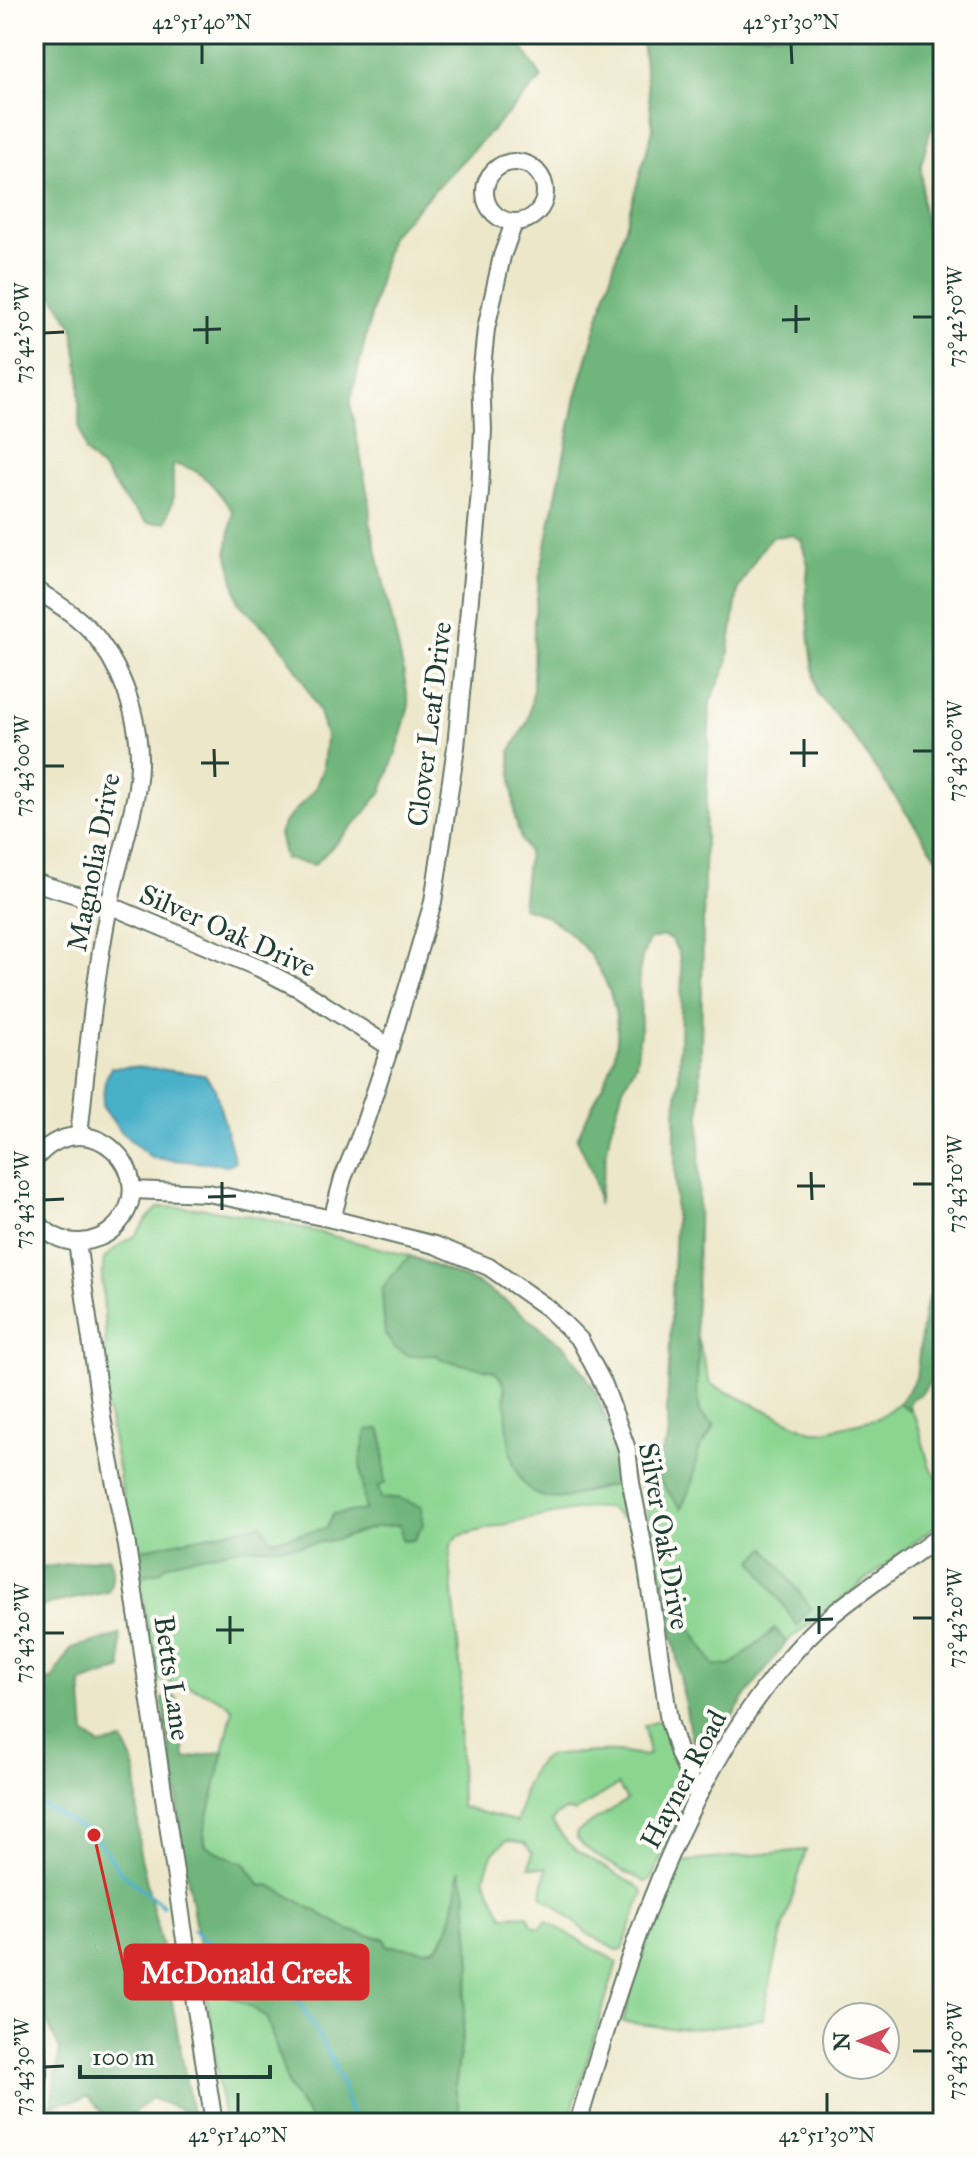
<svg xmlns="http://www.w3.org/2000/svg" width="977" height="2157" font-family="'IM FELL Great Primer',serif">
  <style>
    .green { fill: #8bd591; stroke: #558962; stroke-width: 2 }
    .forest { fill: #70b67b; stroke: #487a58; stroke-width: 2 }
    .water { fill: #4ab0c9; stroke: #34767e; stroke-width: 2 }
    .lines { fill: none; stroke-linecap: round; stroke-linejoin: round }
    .stream { stroke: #4ab0c9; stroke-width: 4 }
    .minor-casing { stroke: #677868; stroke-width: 20 }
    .minor { stroke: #fff; stroke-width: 16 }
    .ticks { fill: none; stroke: #1f3d34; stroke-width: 3 }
    .labels { text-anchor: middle; stroke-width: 8; stroke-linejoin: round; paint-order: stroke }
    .street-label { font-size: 28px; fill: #1f3d34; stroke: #fdfcf7 }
    .leader { fill: none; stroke: #d62828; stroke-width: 3 }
    .callout-dot { fill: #d62828; stroke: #fdfcf7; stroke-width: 3 }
    .callout { fill: #d62828; stroke: #d62828; stroke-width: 3 }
    .callout-label { font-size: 30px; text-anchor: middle; font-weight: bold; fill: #fff }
    .neatline { fill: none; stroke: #1f3d34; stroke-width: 3 }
    .ticks-label { font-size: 20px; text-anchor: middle; fill: #1f3d34 }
  </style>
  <rect width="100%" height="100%" fill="#fdfcf7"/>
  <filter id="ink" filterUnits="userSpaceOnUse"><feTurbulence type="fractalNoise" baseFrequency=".0125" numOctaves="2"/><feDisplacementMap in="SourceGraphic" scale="16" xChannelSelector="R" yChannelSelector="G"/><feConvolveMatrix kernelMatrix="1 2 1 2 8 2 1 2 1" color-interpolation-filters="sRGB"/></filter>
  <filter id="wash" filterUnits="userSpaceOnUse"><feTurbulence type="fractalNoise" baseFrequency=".006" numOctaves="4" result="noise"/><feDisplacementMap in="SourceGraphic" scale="32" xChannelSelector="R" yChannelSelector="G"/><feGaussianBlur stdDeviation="1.8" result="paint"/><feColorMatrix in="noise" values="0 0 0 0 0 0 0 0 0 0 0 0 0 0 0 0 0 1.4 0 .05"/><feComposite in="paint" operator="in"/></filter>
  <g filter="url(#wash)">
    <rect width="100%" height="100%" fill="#ede7ca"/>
    <g class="green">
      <path d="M159,1207l41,1 59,9 151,39 -28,34 3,43 52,22 57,16 8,8 3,8 6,66 3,12 49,33 54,-14 6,32 -3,2c-3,-3 -6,-7 -10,-9 -16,-8 -128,21 -152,27l-7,9 -1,16 11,115 -2,46 2,85 56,15c5,-24 8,-50 29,-66 23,-2 47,-5 71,-4 11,1 20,5 32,3l-5,-29 13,-5 7,2 22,62 1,19 -36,75 -6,3c-19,-11 -59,-27 -69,-46l1,-4 50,-32 -9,-15 -43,27 -10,-2 -10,7 -3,5 15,20 9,8 65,39 2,4 -21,56 -6,1 -28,-16 -33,-29 -13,-8 4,-29 -16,-1 2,-14 -7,-10 -18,-3 -14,12 -9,25 19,39 25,-1 3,9 6,4 5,-1 4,-6 71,41 -49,161h-32l-1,-2 -11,2h-58l-7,-14 -4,-22 8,-56 2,-35 6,-30 -5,-74 -7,-20c-1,20 -8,76 -32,78 -14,1 -26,-5 -39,-3l-4,-9 -33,-7 -81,-46 -9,1 -3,-4 -47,-5 -7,-44 29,-124c-12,-12 -33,-19 -50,-24 -9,-2 -17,-1 -26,-6l-59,-319 8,-16 -4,-65 2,-20 15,-14 17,-10 11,-16z"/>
      <polygon points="696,1333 710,1384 811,1431 825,1431 878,1418 899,1403 911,1411 917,1421 929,1465 943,1486 943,1520 786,1642 775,1629 730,1666 714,1665 687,1622 674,1579 663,1581 635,1456 640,1453 656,1463 660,1481 681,1508 692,1484 698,1452 715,1426 700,1413 697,1389"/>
      <path d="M806,1850l-26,90 -16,70 -1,9 -56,9 -30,1 -54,-7c14,-56 29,-110 57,-160z"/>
      <polygon points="205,1983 250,2006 267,2018 289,2088 313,2123 224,2123"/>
    </g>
    <g class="forest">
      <path d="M34,34h480l28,44 -152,158 -40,167 19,98 1,21 33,147 6,36 -11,42 -16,44 -21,27 -47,47 -29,-6 -6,-25 5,-11 31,-34 8,-21 3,-32 -7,-24 -20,-39 -22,-33 -38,-37 -12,-52 6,-39c-14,-20 -33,-48 -60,-47v34l-7,23 -18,1 -22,-21 -21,-30 -20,-20 -6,-28 1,-49 -7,-48 -23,-37 -12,-61h-4z"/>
      <path d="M641,34h302v72l-13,26 -9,33 1,37 7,44 14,30v590l-87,-126 -39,-47 -7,-52 -4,-45 2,-31 -7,-25 -9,-5 -21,2 -14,19 -19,33 -11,76 -17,37 -6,167 -7,416 -2,32 3,32 -1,40 3,24 15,13 -17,26 -6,32 -11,25 -21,-28 -4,-18 12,-23 -1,-29 8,-184v-113l4,-38 3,-102 -3,-20 -7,-14 -9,-4 -14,4 -7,17 -3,17 2,51 -5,39 -13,24 -13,44 -12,73c0,-23 -11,-46 -21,-66 10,-27 27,-51 36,-78 19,-63 -30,-138 -91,-154l6,-55 -7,-12 -6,-23 -5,-65 18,-31 5,-28 1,-72 6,-46 36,-178 77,-268z"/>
      <path d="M410,1256l69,28 28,18 60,46 25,37 22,53 3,46c-10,2 -20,4 -30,7 -8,2 -16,6 -24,7 -59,8 -55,-72 -58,-110l-3,-9 -8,-8 -51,-11 -6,-5 -28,1 -15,-9 -9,-13 -3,-44 9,-14z"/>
      <polygon points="943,1257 943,1364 921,1394 911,1399 909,1405 911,1411 899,1403 916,1378 924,1311"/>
      <polygon points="380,1429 383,1438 385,1483 378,1487 381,1499 398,1498 421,1507 423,1525 414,1540 402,1541 400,1525 375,1527 338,1539 298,1546 240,1548 178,1561 166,1565 160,1572 139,1576 134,1551 262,1524 271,1540 327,1528 333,1514 365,1510 360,1461 367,1430"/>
      <polygon points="766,1548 811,1608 797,1626 753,1560"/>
      <path d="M108,1557c6,13 5,23 0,35l-60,12 -14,7v-42z"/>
      <polygon points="674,1579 687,1622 714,1665 730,1666 775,1629 786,1642 747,1694 704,1760 695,1760 663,1581"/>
      <polygon points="120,1635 122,1669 81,1683 85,1734 99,1745 123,1741 132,1759 136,1774 139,1849 163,1952 192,2114 150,2098 130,2118 109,2120 89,2097 51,2106 60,2050 40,2006 34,2001 34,1682 52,1680 71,1648"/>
      <path d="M170,1695l6,2 5,12 4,50 39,-8 -20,82 1,12 31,16 8,1 17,24 9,-1 81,46 33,8 4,7c15,-1 30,7 44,3 20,-5 26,-63 27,-80l7,23 5,74 -6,30 -2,35 -8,56 4,22 7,14h-153l-24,-35 -22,-70 -17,-12 -45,-23 -25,-151 -4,-47 -14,-86z"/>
    </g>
    <polygon class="water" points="111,1067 142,1067 205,1075 215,1089 235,1162 228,1165 152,1158 121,1132 102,1106 105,1081"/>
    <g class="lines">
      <g class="stream">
        <polyline points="34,1800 94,1835 121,1872 163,1906"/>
        <path d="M193,1930l11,10 73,25c22,38 48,76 64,117 6,14 5,29 16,41"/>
        <polyline points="403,2123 414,2118 419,2123"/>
      </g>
    </g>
  </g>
  <g filter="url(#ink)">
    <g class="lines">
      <defs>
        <g id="minor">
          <circle cx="515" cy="192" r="30"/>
          <path d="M34,588c23,16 50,31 66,54 29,40 45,95 37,145 -6,40 -20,79 -28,119 -15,76 -22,153 -30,230"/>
          <polyline points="34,882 109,905 259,968 300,989 390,1047"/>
          <path d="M34,1160c52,-64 134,15 80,68 -8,8 -21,13 -33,14 -19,1 -37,-9 -47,-25"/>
          <polyline points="132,1190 208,1193 332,1219 435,1245 489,1267 549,1309 580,1340 604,1385 627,1449 631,1483 645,1554 669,1721 679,1754 697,1795"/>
          <polyline points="332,1219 343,1178 362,1131 390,1047 433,902 456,747 480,492 483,429 481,377 486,329 502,256 514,223"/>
          <polyline points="77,1242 103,1423 127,1546 137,1613 183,1927 214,2123"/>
          <path d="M34,2038c6,17 6,35 0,52"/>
          <path d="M578,2123c43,-144 84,-284 169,-410 23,-33 48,-66 79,-93 36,-31 79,-57 117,-87"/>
        </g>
      </defs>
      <use href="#minor" class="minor-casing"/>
      <use href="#minor" class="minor"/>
    </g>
  </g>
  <path class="ticks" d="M202,44v20M791,44l1,20M796,305v28M207,316v28M913,317h20M782,320l28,-1M193,330l28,-1M44,333l20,-1M804,739v28M214,749l1,28M913,751h20M790,753h28M201,763h28M44,766h20M811,1172l1,28M222,1182v28M913,1184h20M797,1186h28M208,1197l28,-1M44,1200l20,-1M819,1606v28M230,1616v28M913,1618h20M805,1620l28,-1M216,1630h28M44,1633h20M913,2051h20M44,2067l20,-1M238,2093v20M827,2093v20"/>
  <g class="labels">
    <g class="street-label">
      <text transform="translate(429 724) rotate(-83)" y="10">Clover Leaf Drive</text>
      <text transform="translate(93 862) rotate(-79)" y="10">Magnolia Drive</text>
      <text transform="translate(228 930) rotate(24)" y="10">Silver Oak Drive</text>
      <text transform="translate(665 1536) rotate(80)" y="10">Silver Oak Drive</text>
      <text transform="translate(173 1678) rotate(82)" y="10">Betts Lane</text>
      <text transform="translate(683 1779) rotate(-62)" y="10">Hayner Road</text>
    </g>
  </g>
  <path class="leader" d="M94 1835L125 1972"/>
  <circle class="callout-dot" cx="94" cy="1835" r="8"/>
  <rect class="callout" x="125" y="1945" width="243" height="54" rx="8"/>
  <g class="callout-label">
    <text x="246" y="1983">McDonald Creek</text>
  </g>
  <rect width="977" height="2157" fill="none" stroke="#fdfcf7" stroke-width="88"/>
  <g transform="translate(861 2041) rotate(269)"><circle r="38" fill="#fdfcf7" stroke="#a4b0a9" stroke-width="2"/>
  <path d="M0-6L14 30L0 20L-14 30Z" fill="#d1495b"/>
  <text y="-12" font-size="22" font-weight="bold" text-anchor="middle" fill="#1f3d34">N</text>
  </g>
  <path d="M80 2065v12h190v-12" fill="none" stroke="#1f3d34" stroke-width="4"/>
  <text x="92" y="2065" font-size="24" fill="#1f3d34" stroke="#fdfcf7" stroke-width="6" paint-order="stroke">100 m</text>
  <rect x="44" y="44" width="889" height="2069" class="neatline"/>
  <g class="ticks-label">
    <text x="202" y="29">42°51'40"N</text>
    <text x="791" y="29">42°51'30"N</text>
    <text transform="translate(955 317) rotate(-90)" y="7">73°42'50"W</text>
    <text transform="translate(22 333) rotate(-90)" y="7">73°42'50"W</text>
    <text transform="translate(955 751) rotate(-90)" y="7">73°43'00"W</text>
    <text transform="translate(22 766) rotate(-90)" y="7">73°43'00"W</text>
    <text transform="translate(955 1184) rotate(-90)" y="7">73°43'10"W</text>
    <text transform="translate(22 1200) rotate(-90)" y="7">73°43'10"W</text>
    <text transform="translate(955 1618) rotate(-90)" y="7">73°43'20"W</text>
    <text transform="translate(22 1633) rotate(-90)" y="7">73°43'20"W</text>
    <text transform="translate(955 2051) rotate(-90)" y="7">73°43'30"W</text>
    <text transform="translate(22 2067) rotate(-90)" y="7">73°43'30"W</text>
    <text x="238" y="2142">42°51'40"N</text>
    <text x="827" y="2142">42°51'30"N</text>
  </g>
</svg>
